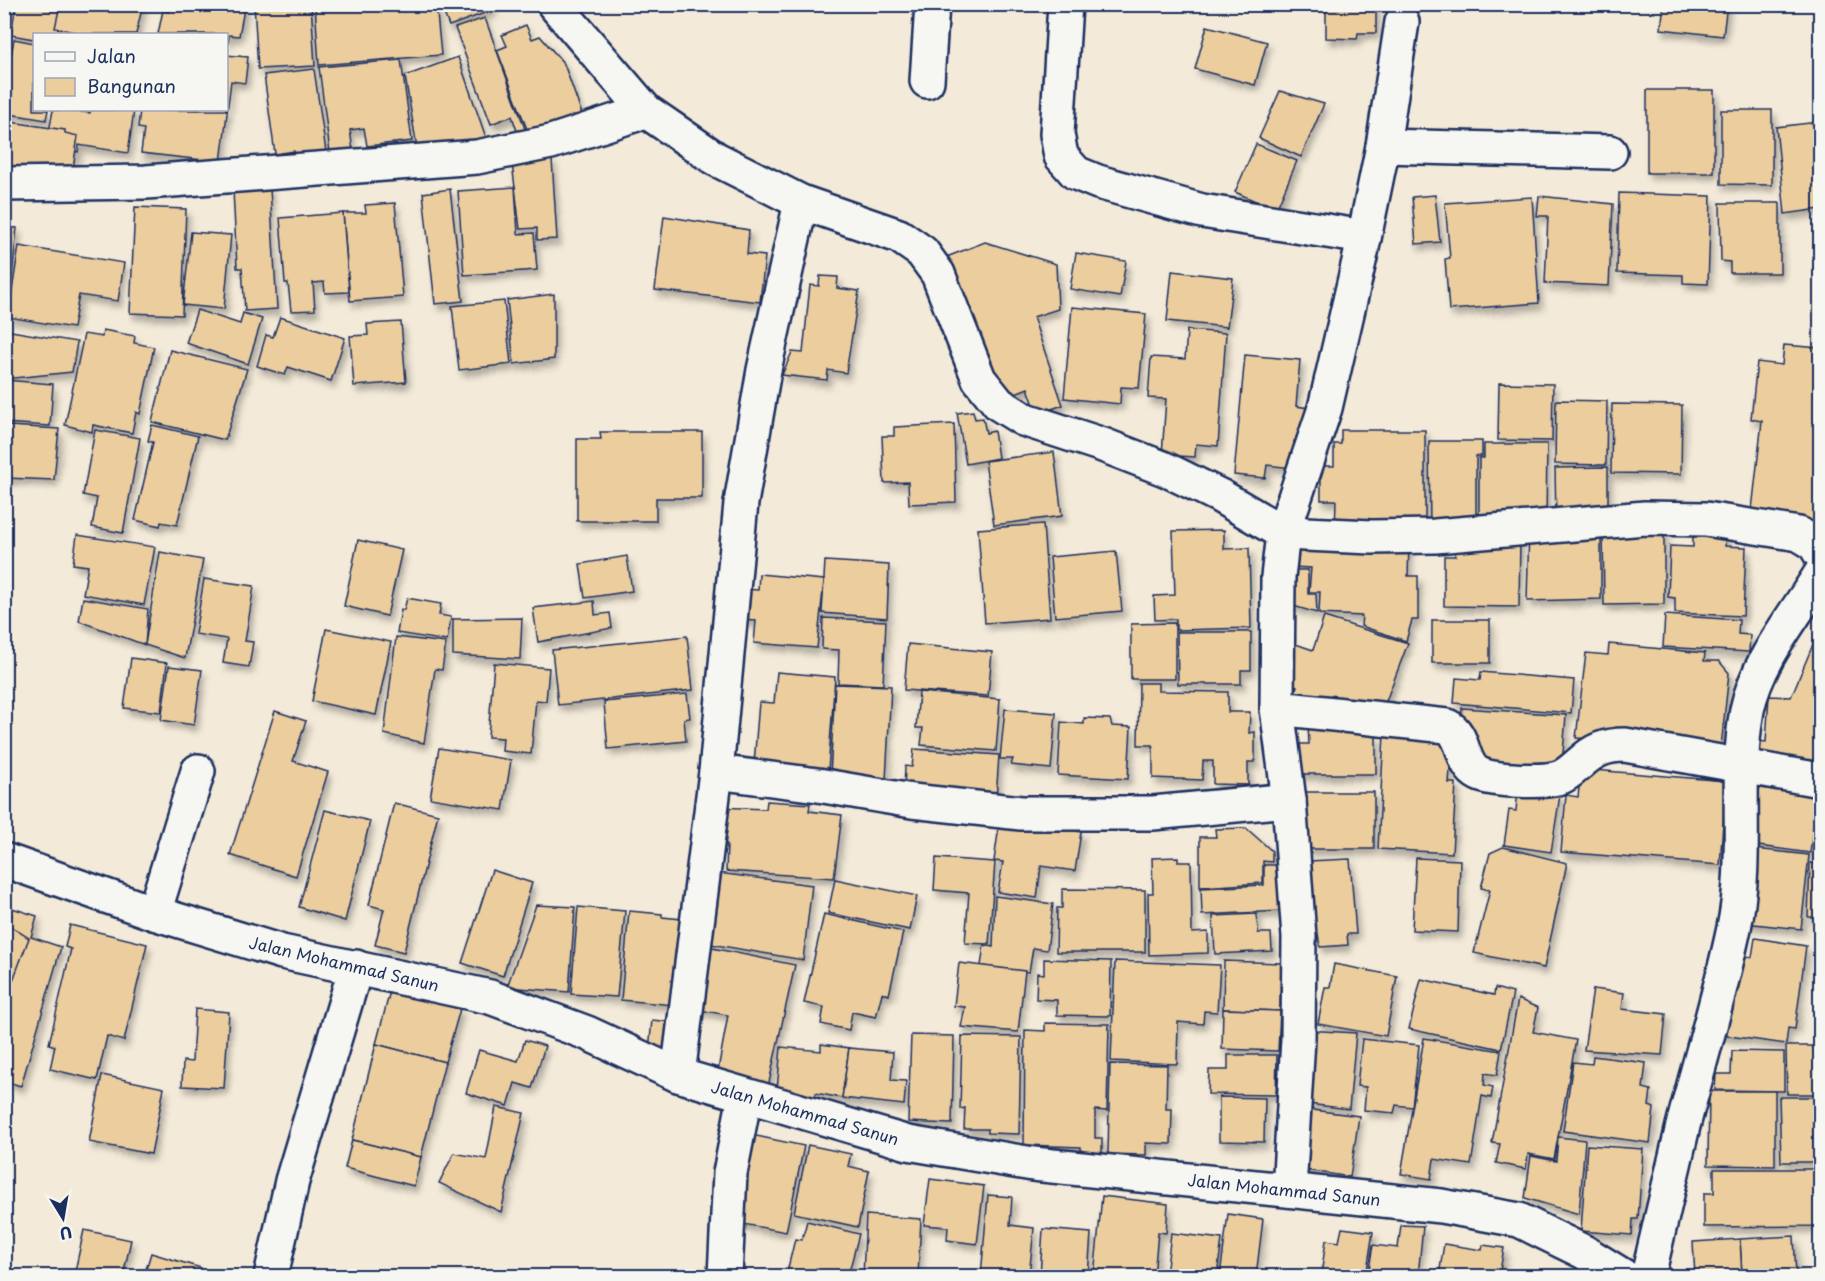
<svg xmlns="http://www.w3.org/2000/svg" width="1825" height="1281" font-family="'Playpen Sans',sans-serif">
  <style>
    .building { fill: #eccd9e; stroke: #1b2f5e; stroke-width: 1.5; filter: url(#shadow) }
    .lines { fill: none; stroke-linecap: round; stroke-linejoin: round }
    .minor-casing { stroke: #1b2f5e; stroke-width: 38 }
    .minor { stroke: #f6f6f2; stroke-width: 33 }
    .labels { text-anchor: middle; stroke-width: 4.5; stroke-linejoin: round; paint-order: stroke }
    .street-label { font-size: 16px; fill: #1b2f5e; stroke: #f6f6f2 }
  </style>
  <defs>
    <filter id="shadow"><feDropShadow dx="3.5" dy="6" stdDeviation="3" flood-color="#0004"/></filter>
  </defs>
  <rect width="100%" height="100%" fill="#f3ead9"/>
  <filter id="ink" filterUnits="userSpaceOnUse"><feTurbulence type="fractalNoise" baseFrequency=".0167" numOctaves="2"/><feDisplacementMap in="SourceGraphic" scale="12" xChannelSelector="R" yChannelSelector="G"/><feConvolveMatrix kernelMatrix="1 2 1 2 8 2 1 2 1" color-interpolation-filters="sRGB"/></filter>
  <g filter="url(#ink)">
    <g class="building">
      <polygon points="16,4 93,4 88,34 34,34 34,39 11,35"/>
      <polygon points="57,4 143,4 136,34 84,34 55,28 60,5"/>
      <polygon points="170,4 245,4 239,36 229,35 228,44 226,34 158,34 163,10 169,12"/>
      <polygon points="254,4 311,4 315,66 258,69"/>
      <polygon points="315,4 436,4 441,55 319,65"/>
      <polygon points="491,4 493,10 449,26 442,8 448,4"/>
      <polygon points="1326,4 1376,4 1376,33 1358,33 1357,39 1326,38"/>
      <polygon points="1664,4 1727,4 1723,36 1661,29"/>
      <polygon points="485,18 528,137 520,140 512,116 491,124 455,28"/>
      <polygon points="526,25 532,39 540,36 564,64 583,117 530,137 497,50 507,46 502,35"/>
      <polygon points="1207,26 1267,42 1255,85 1195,69"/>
      <polygon points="14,39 34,43 34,110 48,110 46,120 4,113 4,93"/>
      <polygon points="226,55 248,57 245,83 231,81 221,162 141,153 144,129 138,128 140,110 226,110"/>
      <polygon points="458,57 490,149 418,153 405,76"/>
      <polygon points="401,60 412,141 367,146 364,128 350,130 354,157 331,160 319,67"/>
      <polygon points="314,69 327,159 295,163 294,151 275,154 264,75"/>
      <rect x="1647" y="90" width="67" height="83"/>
      <polygon points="1280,91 1324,104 1301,157 1259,138"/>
      <polygon points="53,110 134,110 128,153 79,145 78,152 46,148"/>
      <polygon points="66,110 90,110 90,113"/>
      <polygon points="1721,110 1772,110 1772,185 1721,184"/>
      <polygon points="4,121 65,130 65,133 78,136 71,181 4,172"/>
      <polygon points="1818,122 1820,145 1820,209 1785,214 1776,127"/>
      <polygon points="1256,144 1297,161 1276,210 1235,192"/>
      <polygon points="552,159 557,239 537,240 537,228 520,229 512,163"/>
      <polygon points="515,187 518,234 534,233 537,270 464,275 458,191"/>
      <polygon points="270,188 277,309 245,311 242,268 237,268 233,190"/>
      <polygon points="450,189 463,301 435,304 423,193"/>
      <polygon points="1619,193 1711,196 1708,284 1683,283 1683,275 1617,273"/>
      <polygon points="1435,195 1440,242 1416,244 1412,197"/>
      <polygon points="1539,196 1613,204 1609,286 1545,283 1548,216 1537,216"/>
      <polygon points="1532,197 1539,303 1449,310 1445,259 1450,258 1445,203"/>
      <polygon points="395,203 403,297 350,301 343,213 366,213 365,205"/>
      <polygon points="1720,203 1780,203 1780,273 1730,273 1730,262 1721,261"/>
      <polygon points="135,207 186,209 182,315 130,313"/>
      <polygon points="343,213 349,292 325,293 324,282 313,283 315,310 291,311 288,283 285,283 280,218"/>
      <polygon points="664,216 749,230 747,254 765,256 760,302 655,290"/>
      <polygon points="4,227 17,228 10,294 4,293"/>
      <polygon points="191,232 231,235 224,309 183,305"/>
      <polygon points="985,242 1056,264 1058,309 1033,317 1063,405 1037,414 1028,388 1000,399 944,258"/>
      <polygon points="19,246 124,263 118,301 79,295 73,328 8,317"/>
      <polygon points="1076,253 1126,261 1120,297 1070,289"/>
      <polygon points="1172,271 1233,278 1227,327 1167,321"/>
      <polygon points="820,276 838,277 837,288 859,291 846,373 828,370 827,380 782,375 792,352 803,353 810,285 819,286"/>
      <polygon points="4,278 8,279 4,325"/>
      <polygon points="554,294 554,359 514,364 507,300"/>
      <polygon points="504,301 511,364 459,370 452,306"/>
      <polygon points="1072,307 1146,314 1139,388 1121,387 1120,404 1064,398"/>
      <polygon points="197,310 240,324 243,313 262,319 248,364 186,343"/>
      <polygon points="280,317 345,338 331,381 288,367 285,375 257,366 266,335 273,337"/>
      <polygon points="401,322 406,382 354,386 350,336 368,335 367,324"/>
      <polygon points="5,330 77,342 72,372 4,379"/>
      <polygon points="103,330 135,336 134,343 154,347 140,414 136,412 132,433 93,425 92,432 65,425 84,334 102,337"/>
      <polygon points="1187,330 1226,333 1218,446 1196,444 1195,457 1162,455 1166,399 1148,398 1151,357 1185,359"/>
      <polygon points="1784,345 1820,348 1820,530 1773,525 1774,513 1752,510 1762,421 1751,419 1757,362 1782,365"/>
      <polygon points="170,350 247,369 225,440 152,422"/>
      <polygon points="1245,355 1300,360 1296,406 1309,408 1306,442 1294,441 1292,468 1267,465 1265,478 1234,475"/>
      <polygon points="4,380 53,384 50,426 4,423"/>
      <polygon points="1499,383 1553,384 1552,441 1498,440"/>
      <polygon points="1556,400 1607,401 1606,465 1555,464"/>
      <polygon points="1612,404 1682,405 1681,474 1611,473"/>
      <polygon points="973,411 975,419 983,418 986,433 994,431 998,458 966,464 957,413"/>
      <polygon points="954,424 956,502 909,504 908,482 884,483 882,436 894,436 894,427"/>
      <polygon points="152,425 198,436 177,525 161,522 160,526 135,520 153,442 148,441"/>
      <polygon points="8,426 59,429 54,480 6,478"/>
      <polygon points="95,430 140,438 123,533 92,527 97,498 83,495"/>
      <polygon points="1341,430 1425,430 1425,534 1335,533 1336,500 1321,500 1321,466 1334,466 1334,444 1341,444"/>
      <polygon points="600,432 702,432 702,498 656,498 656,521 577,521 577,439 601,439"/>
      <polygon points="1429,441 1482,441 1482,456 1476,456 1476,528 1430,529"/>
      <polygon points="1484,444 1547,444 1546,521 1479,521 1479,458 1484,458"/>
      <polygon points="1054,452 1062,516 994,525 985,461"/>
      <polygon points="1608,467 1608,519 1556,520 1555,468"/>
      <polygon points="1043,524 1050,618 985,623 978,529"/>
      <polygon points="1664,527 1664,604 1604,605 1603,528"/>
      <polygon points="1529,528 1601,528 1601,599 1527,601"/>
      <polygon points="1224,530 1224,549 1249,548 1251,628 1176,630 1176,619 1155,620 1154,596 1175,595 1173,531"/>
      <polygon points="1693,530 1726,532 1725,546 1746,547 1743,616 1675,613 1675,598 1668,597 1670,546 1693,547"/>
      <polygon points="77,535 155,547 144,605 83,594 88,566 73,564"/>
      <polygon points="1520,535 1519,607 1444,606 1444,556 1455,556 1456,539"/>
      <polygon points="358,540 402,550 387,616 344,606"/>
      <polygon points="1293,540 1409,545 1408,576 1418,576 1418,620 1412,620 1406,641 1361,626 1362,616 1319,614 1320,592 1309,592 1311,568 1292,567"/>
      <polygon points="1116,551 1122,611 1055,617 1050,557"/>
      <polygon points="160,552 203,560 185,658 145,645"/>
      <polygon points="627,556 632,591 585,598 580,564"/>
      <polygon points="825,561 889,565 887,618 822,613"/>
      <polygon points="1290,570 1308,570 1308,594 1316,594 1317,613 1290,605"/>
      <polygon points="759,574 824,580 817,648 754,643 756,621 741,620 744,589 758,590"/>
      <polygon points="204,579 254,586 245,641 253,642 249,667 223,663 227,639 195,634"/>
      <polygon points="83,598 148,609 145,645 79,621"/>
      <polygon points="407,598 441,604 439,615 451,617 447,641 397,633 401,610 404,610"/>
      <polygon points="594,601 595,615 610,613 612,628 538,642 533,608"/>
      <polygon points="1665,615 1739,620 1738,634 1750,635 1749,652 1663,647"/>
      <polygon points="1324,617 1408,643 1380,717 1351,714 1295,692 1297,686 1284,681 1287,641 1313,650"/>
      <polygon points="522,618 520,659 453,655 453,619"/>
      <polygon points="823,618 886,621 883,685 838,683 839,650 822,649"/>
      <rect x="1432" y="620" width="58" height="43"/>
      <polygon points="1175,623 1175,679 1131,679 1131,624"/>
      <polygon points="326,629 391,642 376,715 312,701"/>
      <polygon points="1177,632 1251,632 1251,670 1241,670 1241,684 1178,684"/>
      <polygon points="687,636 693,690 558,705 552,650"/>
      <polygon points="396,637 446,643 442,670 435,669 424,743 384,734"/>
      <polygon points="1814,642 1820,643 1820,766 1755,764 1759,741 1766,742 1769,696 1791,697"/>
      <polygon points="908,644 992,652 988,696 904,690"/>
      <polygon points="1609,644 1705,653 1704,661 1719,661 1729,673 1721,747 1576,738 1586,653 1608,655"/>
      <polygon points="131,658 167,663 161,712 124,708"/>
      <polygon points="494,663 549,668 546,701 536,700 531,754 502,751 503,738 488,737"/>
      <polygon points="169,666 202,670 194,725 161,720"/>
      <polygon points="777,672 835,677 828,770 754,764 759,702 774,703"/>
      <polygon points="1481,672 1574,680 1571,713 1454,703 1456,678 1480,680"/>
      <polygon points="1139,683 1158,683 1158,691 1228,692 1228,712 1250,712 1249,733 1255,732 1255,762 1248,762 1248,785 1213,784 1213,761 1203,761 1202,780 1153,778 1153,745 1138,745"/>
      <polygon points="835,684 891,686 886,780 830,777"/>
      <polygon points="919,692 1000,699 996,751 921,745 923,728 916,728"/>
      <polygon points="687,694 690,718 684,719 686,741 608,749 604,702"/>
      <polygon points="1462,708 1566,715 1562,766 1506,774 1507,762 1470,759 1459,734"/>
      <polygon points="1005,709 1056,713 1051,769 1011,765 1013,759 1000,759"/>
      <polygon points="275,711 306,721 293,761 328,772 296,876 230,855"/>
      <polygon points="1084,718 1110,719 1112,726 1131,727 1128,779 1058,775 1061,722 1084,724"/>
      <polygon points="1308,724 1376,736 1376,774 1298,774 1299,744 1309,744"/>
      <polygon points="1384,734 1452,738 1449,783 1456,783 1452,853 1378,849"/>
      <polygon points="439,748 511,760 503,810 430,798"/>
      <polygon points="914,749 999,755 996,799 904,792 905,766 912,767"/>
      <polygon points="1581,769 1726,781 1720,865 1561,852 1566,795 1578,797"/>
      <polygon points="1755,781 1819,784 1810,853 1751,845"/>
      <polygon points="1518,789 1560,795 1551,852 1504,845 1509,810 1516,811"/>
      <polygon points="1306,792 1374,792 1374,849 1304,849"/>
      <polygon points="767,801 810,804 809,811 842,815 834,878 726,871 727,844 716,844 718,807 766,809"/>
      <polygon points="394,803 438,814 404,952 375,945 384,909 369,905"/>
      <polygon points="325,810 370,821 345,921 299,907"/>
      <polygon points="1000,819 1081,832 1075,871 1041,866 1037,898 998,892 1003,862 994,861"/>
      <polygon points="1246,828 1272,851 1272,862 1263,861 1263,883 1200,887 1200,837 1216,837 1215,829"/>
      <polygon points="1503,847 1567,863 1544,968 1474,953 1490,890 1481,888 1490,853"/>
      <polygon points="1754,849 1809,855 1801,929 1745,923"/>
      <polygon points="1178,857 1178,862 1191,862 1192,933 1208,932 1208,953 1149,955 1148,893 1153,893 1152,858"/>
      <polygon points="936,858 995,862 989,944 965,943 969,893 934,890"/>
      <polygon points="1416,858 1460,860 1458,932 1412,930"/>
      <polygon points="1350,859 1356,934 1347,934 1348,945 1320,947 1318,933 1313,934 1308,861"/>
      <polygon points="1810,863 1820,864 1820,917 1808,917"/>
      <polygon points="1264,865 1279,865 1281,911 1202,915 1201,888 1264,885"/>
      <polygon points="492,870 532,883 503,976 462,963"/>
      <polygon points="710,872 812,885 803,960 705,943"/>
      <polygon points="835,879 917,896 910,930 828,913"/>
      <polygon points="1062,889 1145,890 1145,952 1056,952 1057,908 1062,908"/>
      <polygon points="995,896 1053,904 1047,950 1033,948 1029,972 981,966 984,945 993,947"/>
      <polygon points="536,905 575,907 569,992 507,987"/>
      <polygon points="578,907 625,911 617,997 571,994"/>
      <polygon points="12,908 37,916 31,937 61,947 21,1086 4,1081 4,932"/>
      <polygon points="629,911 662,914 662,917 682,919 674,1005 621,1000"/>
      <polygon points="4,912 12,915 8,925 29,938 4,1004"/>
      <polygon points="824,914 903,932 889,995 882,993 876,1017 852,1012 849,1030 821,1024 824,1007 804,1003"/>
      <polygon points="1257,914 1258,933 1271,933 1272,951 1215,954 1213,916"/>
      <polygon points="70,925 147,944 124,1041 107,1036 97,1080 50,1069 55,1046 49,1044 71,949 65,947"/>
      <polygon points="1755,938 1806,946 1795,1029 1788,1028 1786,1044 1715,1034 1734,954 1752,957"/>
      <polygon points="707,947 795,965 768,1087 718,1070 728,1015 694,1009"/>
      <polygon points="1044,959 1111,961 1110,1016 1057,1015 1057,1000 1036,999 1037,973 1044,974"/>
      <polygon points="1115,961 1220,965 1217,1012 1204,1011 1203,1024 1178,1022 1177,1064 1111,1061"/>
      <polygon points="1224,961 1281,963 1280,1011 1223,1009"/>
      <polygon points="959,963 1025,971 1018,1032 961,1027 965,1007 954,1006"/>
      <polygon points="1334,964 1397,976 1386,1036 1318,1024 1325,987 1330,987"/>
      <polygon points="1421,979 1494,995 1495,988 1513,993 1501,1049 1409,1029"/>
      <polygon points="1593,989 1624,993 1622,1009 1666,1014 1662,1055 1584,1050"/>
      <polygon points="390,991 460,1009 445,1062 376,1044"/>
      <polygon points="1518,999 1538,1008 1533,1032 1576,1040 1554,1159 1528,1154 1526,1169 1496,1163 1500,1144 1492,1143"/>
      <polygon points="195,1009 229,1012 224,1088 182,1086 183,1061 192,1062"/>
      <polygon points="1223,1009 1280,1011 1278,1051 1222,1049"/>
      <polygon points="652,1020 670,1022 667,1051 649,1050"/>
      <polygon points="1045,1023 1109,1024 1107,1111 1095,1110 1095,1138 1102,1138 1102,1160 1081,1159 1081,1147 1024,1145 1025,1030 1045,1031"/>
      <polygon points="1305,1030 1356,1033 1349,1109 1300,1103"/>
      <polygon points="911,1035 954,1036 952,1124 908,1122"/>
      <polygon points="962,1036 1021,1037 1019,1134 988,1133 988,1129 964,1129 965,1108 960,1109"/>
      <polygon points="1424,1038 1501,1051 1497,1075 1485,1073 1484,1085 1493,1087 1491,1098 1482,1096 1471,1165 1434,1159 1431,1179 1401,1174"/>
      <polygon points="1362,1039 1419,1045 1412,1107 1396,1105 1394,1113 1364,1110 1366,1087 1357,1086"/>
      <polygon points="525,1040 545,1046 532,1088 515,1083 508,1106 466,1093 479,1050 518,1061"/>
      <polygon points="376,1044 445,1062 421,1157 352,1140"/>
      <polygon points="821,1044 849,1048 842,1098 816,1093 814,1100 777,1090 781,1047 821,1051"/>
      <polygon points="1786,1046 1813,1046 1814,1051 1820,1051 1820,1094 1787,1094"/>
      <polygon points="849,1048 893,1052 891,1080 906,1081 904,1105 842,1098"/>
      <polygon points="1732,1051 1784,1052 1784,1091 1715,1090 1716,1074 1731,1074"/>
      <polygon points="1228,1055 1277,1055 1276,1095 1208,1094 1209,1070 1228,1070"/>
      <polygon points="1593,1056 1646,1063 1643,1088 1651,1090 1649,1106 1654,1108 1650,1143 1563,1131 1573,1062 1592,1064"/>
      <polygon points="1110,1064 1167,1065 1166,1109 1172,1109 1171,1144 1146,1143 1146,1155 1108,1154"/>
      <polygon points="102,1075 164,1088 151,1154 89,1142"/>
      <polygon points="1709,1091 1775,1091 1775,1166 1708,1165"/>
      <polygon points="1219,1097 1265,1098 1264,1142 1219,1141"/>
      <polygon points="1779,1097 1820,1097 1820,1111 1813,1111 1814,1162 1781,1162"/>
      <polygon points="496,1107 524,1113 501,1212 439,1183 454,1153 486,1159"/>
      <polygon points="1305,1109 1359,1116 1350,1177 1299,1169"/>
      <rect x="1816" y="1115" width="4" height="46"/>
      <polygon points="747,1134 804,1146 786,1232 738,1223"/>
      <polygon points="1558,1137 1585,1140 1579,1214 1525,1198 1531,1156 1556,1161"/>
      <polygon points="352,1140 421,1157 414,1186 345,1168"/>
      <polygon points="808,1145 851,1154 848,1166 869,1171 858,1227 794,1213"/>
      <polygon points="1587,1145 1643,1149 1638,1219 1633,1219 1632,1235 1581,1231"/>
      <polygon points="1714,1169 1819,1169 1820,1226 1704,1227 1704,1193 1714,1193"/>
      <polygon points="930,1179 984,1186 977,1244 947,1240 948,1227 924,1225"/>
      <polygon points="988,1195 1012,1197 1010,1225 1034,1228 1029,1276 981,1276"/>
      <polygon points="1102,1196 1168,1204 1166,1233 1158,1232 1154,1276 1094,1276"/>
      <polygon points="1228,1214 1263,1219 1256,1276 1220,1276"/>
      <polygon points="866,1215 921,1219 918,1276 863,1276"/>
      <polygon points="807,1221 859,1234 848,1276 786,1276 795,1239 802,1240"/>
      <polygon points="1401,1225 1423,1226 1418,1276 1368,1276 1373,1245 1398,1248"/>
      <polygon points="1342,1228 1373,1232 1366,1276 1321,1276 1326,1240 1339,1242"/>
      <polygon points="1043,1229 1091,1233 1088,1276 1040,1276"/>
      <polygon points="84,1230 131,1240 123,1276 74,1276"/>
      <polygon points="1171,1233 1222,1239 1217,1276 1166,1276"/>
      <polygon points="1794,1236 1796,1276 1742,1276 1740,1239"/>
      <polygon points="1740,1239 1742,1276 1695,1276 1693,1242"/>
      <polygon points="1444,1244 1482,1250 1483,1245 1504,1248 1500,1271 1522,1274 1522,1276 1439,1276"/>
      <polygon points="151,1253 201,1268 198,1276 144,1276"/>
      <polygon points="1260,1272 1296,1276 1260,1276"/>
    </g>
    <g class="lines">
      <defs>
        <g id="minor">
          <polyline points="554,4 646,111 716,159 801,202 899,236 922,252 938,274 979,379 999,404 1023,419 1103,445 1165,469 1220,496 1283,533 1372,537 1435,536 1645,518 1706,519 1799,534 1814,543 1820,553"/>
          <polyline points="1065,4 1057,134 1061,156 1076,173 1098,182 1202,211 1364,237"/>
          <polyline points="927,81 932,4"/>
          <polyline points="1383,146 1610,152"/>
          <polyline points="4,184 146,182 477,157 551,142 646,111"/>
          <path d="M1277,708l170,18c19,9 13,39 32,48 14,7 67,9 82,3 7,-3 13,-9 19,-14 14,-13 26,-18 45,-18l195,35"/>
          <polyline points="716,772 818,785 912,801 1021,813 1153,813 1289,800"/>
          <polyline points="4,860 154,913 282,952 490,997 587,1033 678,1075 908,1143 1033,1164 1441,1206 1519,1220 1584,1252 1623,1276"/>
          <polyline points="154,913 198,771"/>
          <polyline points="678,1075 716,772 741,503 764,370 801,202"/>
          <polyline points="1289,1190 1298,1039 1299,937 1289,800 1277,708 1278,577 1283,533 1325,408 1361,253 1383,146 1402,22"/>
          <polyline points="271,1276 292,1181 356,967"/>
          <polyline points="725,1276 730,1173 745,1096"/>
          <path d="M1648,1276c12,-50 23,-100 35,-150 17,-66 37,-131 51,-198 15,-72 0,-147 13,-218 10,-49 47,-93 73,-135"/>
        </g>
      </defs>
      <use href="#minor" class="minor-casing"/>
      <use href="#minor" class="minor"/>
    </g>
  </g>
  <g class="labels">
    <g class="street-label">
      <text transform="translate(344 964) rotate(13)" y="6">Jalan Mohammad Sanun</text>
      <text transform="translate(805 1113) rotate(16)" y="6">Jalan Mohammad Sanun</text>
      <text transform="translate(1284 1190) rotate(6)" y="6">Jalan Mohammad Sanun</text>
    </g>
  </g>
  <rect width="1825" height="1281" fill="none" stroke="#f6f6f2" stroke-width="24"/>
  <rect x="12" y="12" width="1801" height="1257" fill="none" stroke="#1b2f5e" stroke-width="2" filter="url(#ink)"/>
  <rect x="33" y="33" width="195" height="78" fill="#f6f6f2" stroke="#9ea6b7" stroke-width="1.5"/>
  <rect x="45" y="52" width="30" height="9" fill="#f6f6f2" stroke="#9ea6b7" stroke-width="1.5"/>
  <text x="87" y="63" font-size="18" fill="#1b2f5e">Jalan</text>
  <rect x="45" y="78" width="30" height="18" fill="#eccd9e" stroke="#9ea6b7" stroke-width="1.5"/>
  <text x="87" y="93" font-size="18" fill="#1b2f5e">Bangunan</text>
  <g transform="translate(63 1218) rotate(169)" stroke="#f6f6f2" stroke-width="4.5" paint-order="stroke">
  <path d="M0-4.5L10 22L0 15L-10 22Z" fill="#1b2f5e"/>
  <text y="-9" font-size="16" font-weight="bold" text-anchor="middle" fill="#1b2f5e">U</text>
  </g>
</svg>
